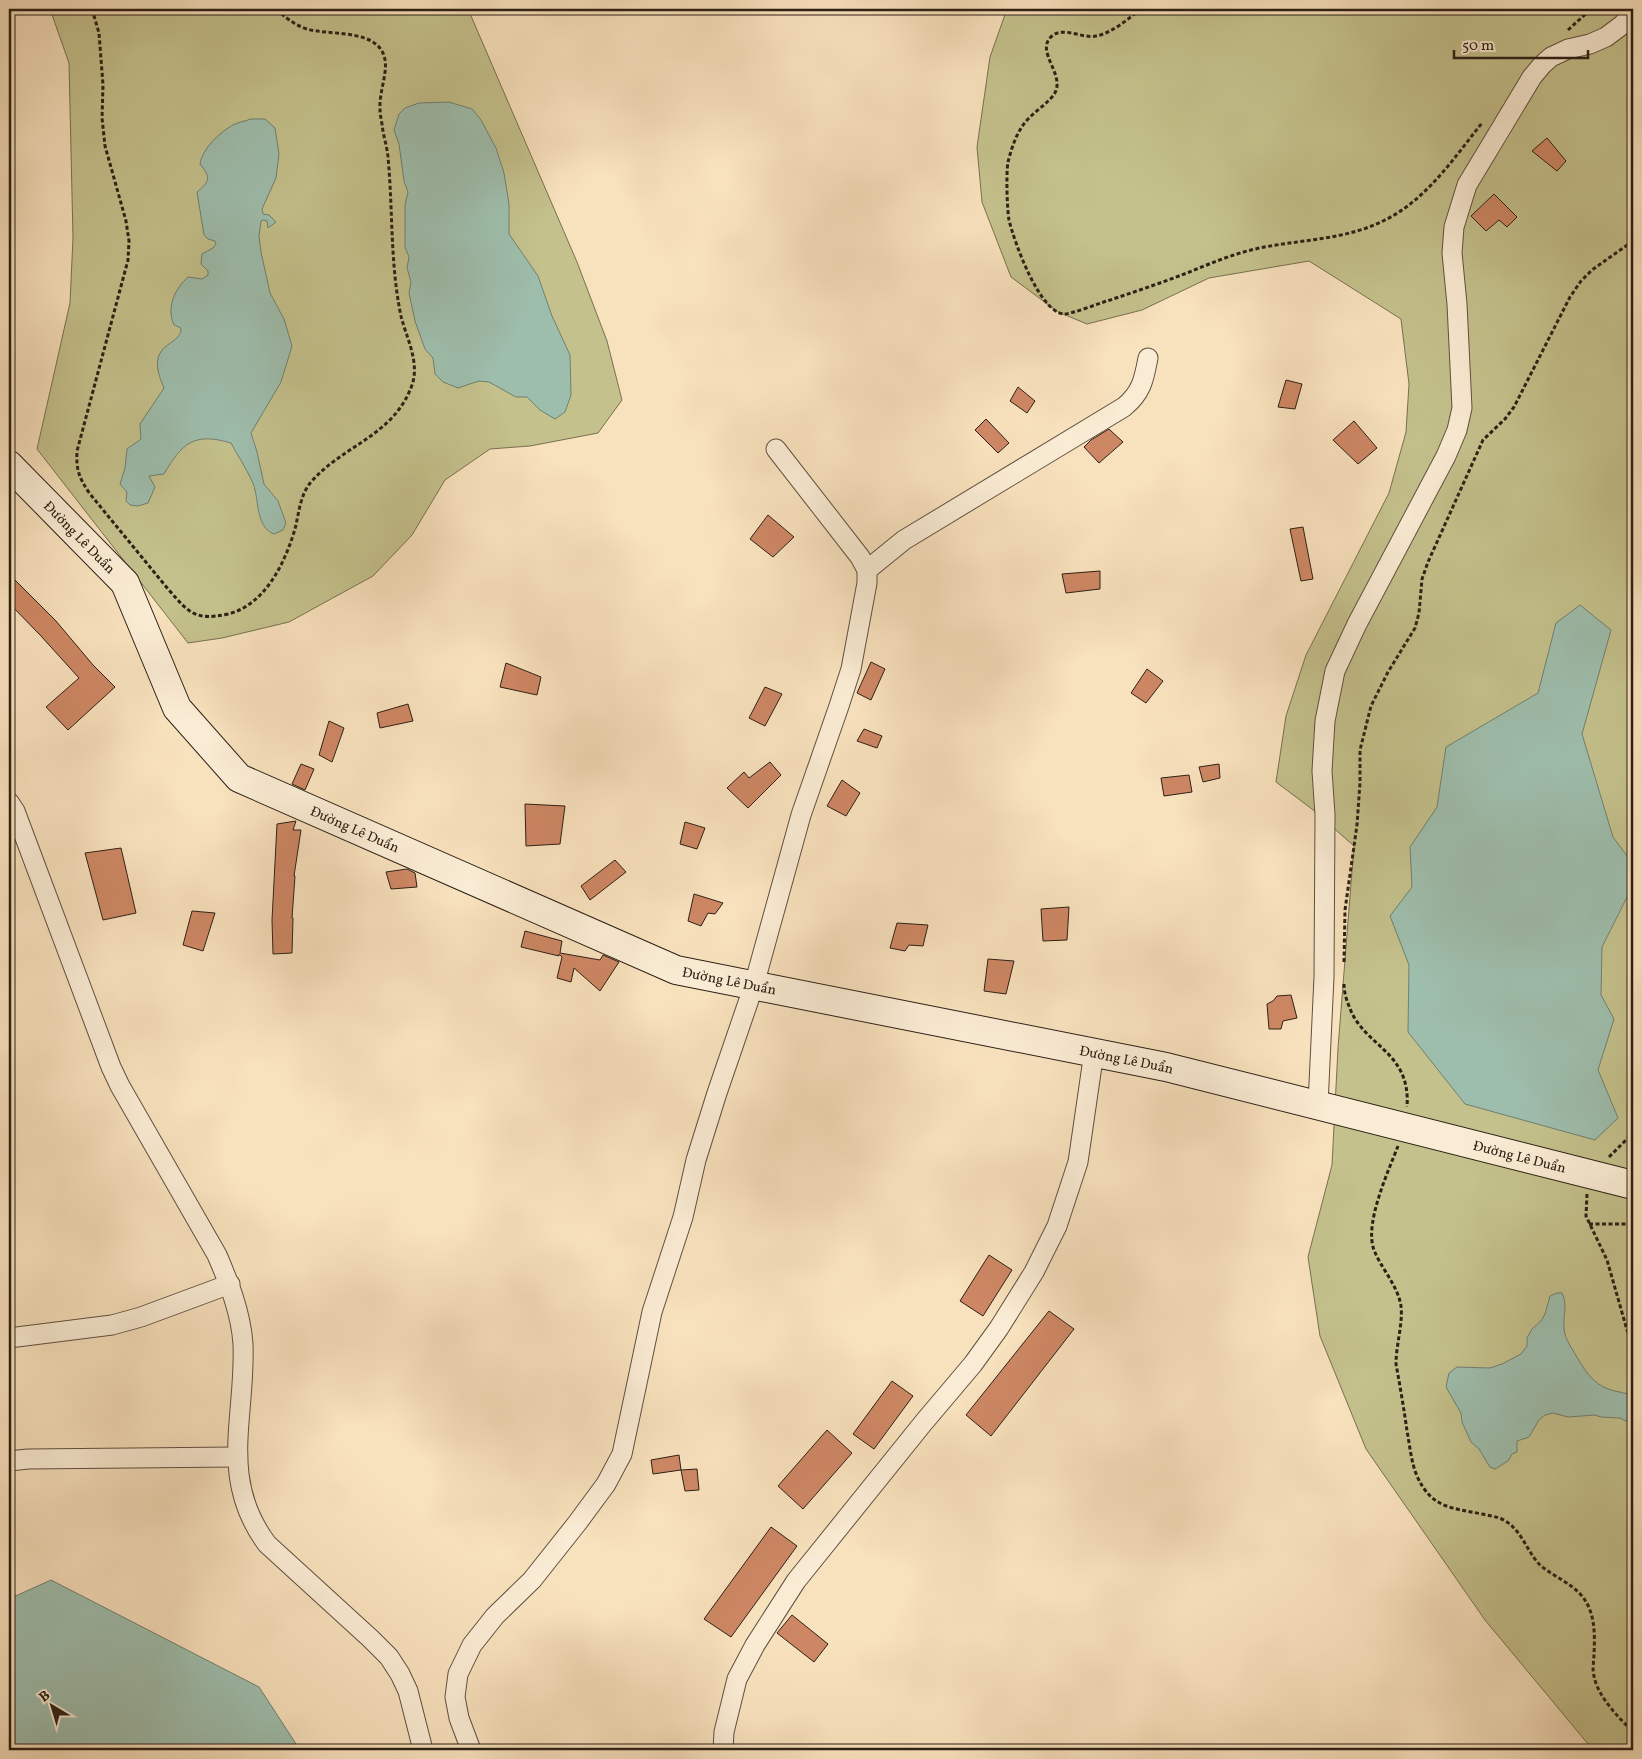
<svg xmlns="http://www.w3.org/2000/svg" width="1642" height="1759" font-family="Vollkorn,serif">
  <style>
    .green { fill: #c4c18c; stroke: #787050 }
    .water { fill: #9ebead; stroke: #707f70 }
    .building { fill: #ce8764; stroke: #2c2015 }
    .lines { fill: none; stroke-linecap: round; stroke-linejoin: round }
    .minor-casing { stroke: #5f503f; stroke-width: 21 }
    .secondary-casing { stroke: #2c2015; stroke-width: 30 }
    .path { stroke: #2c2015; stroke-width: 3; stroke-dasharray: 4 2.5; stroke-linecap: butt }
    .minor { stroke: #faecd4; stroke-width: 19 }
    .secondary { stroke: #faecd4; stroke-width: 28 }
    .labels { text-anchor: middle; stroke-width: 4; stroke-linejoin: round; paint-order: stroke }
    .street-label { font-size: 14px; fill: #2c2015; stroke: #faecd4 }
  </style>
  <rect width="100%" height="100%" fill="#f8e1bd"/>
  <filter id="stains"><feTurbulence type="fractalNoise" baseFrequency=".004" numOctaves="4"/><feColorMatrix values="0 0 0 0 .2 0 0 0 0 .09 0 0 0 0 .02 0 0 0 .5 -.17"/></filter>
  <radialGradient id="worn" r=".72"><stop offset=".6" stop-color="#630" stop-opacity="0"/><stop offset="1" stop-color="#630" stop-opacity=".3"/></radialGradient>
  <g class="green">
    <polygon points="50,9 468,9 577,262 607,341 622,400 598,433 530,446 490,449 445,480 412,535 373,576 289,622 222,638 188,643 37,449 70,303 73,238 69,63"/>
    <polygon points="1007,9 1633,9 1633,1750 1593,1750 1485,1620 1366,1449 1320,1336 1308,1257 1332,1165 1338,1048 1354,846 1312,809 1276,782 1286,716 1306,655 1389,493 1406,432 1409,384 1401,319 1309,261 1209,278 1142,310 1087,324 1058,312 1011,277 982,202 977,147 990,57"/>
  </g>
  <g class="water">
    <polygon points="449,102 472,109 481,120 496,148 504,173 509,204 509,234 538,276 552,316 570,355 571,395 565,412 555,419 540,410 527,397 516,397 489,382 479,381 458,388 443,382 435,374 433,358 425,349 415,321 409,293 411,282 407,268 409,257 405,247 405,205 408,192 404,181 399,144 394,130 399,114 405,108 419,103"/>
    <path d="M251,119h14l10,9 4,26 -3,24 -14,31 1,5 6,1 7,7 -8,6 -1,-7 -4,-1 -2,1 -2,15 2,16 9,41 14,26 8,27 -11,36 -30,51 6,19 7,32 14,17 8,22 -3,7 -9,4c-20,-8 -14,-37 -22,-53 -6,-13 -14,-25 -21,-38 -37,-11 -49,0 -67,31l-15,2 6,11 -7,16 -10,3 -8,-1 -4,-4 1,-9 -7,-8 5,-16 2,-19 14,-10 -1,-15 24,-36c-22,-48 18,-40 17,-60l-7,-3c-8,-18 1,-36 14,-48l14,2 6,-4v-4l-7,-7 1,-10 11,-6 3,-4 -1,-3 -7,-2 -4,-4 -7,-43c13,-11 14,-14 3,-28 2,-15 20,-32 33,-39 5,-3 13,-4 18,-6z"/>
    <polygon points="1580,605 1611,630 1582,734 1613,837 1633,864 1633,885 1602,947 1601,995 1614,1019 1598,1070 1618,1118 1595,1140 1465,1104 1408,1032 1409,965 1390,916 1412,887 1410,847 1437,807 1446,747 1538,693 1556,623"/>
    <path d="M1557,1293h5c6,12 1,21 2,34 0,9 5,17 10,25 9,15 17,32 37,38 8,2 15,3 22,6v29l-13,-7 -19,-1 -6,-2 -27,2 -15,-4 -8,2 -6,5 -10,17 -12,4v11l-5,2 -4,7 -13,8 -5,-2 -11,-18 -8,-7 -9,-20 -1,-9 -15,-26 3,-14 8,-6 33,1 12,-4 19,-10 6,-8v-8l5,-9 9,-8 4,-7 5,-18z"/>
    <polygon points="51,1580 259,1687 300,1750 9,1750 9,1599"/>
  </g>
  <g class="building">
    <polygon points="1547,138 1566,161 1557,171 1532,151"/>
    <polygon points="1494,194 1517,217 1507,227 1499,220 1486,231 1471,216"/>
    <polygon points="1286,380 1302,384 1295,409 1278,407"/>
    <polygon points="1018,387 1035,401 1027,413 1010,401"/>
    <polygon points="986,419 1009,443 998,453 975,430"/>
    <polygon points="1354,421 1377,448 1358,464 1333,440"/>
    <polygon points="1109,429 1123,442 1099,463 1084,447 1091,440"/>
    <polygon points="768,515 794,537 773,557 750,539"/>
    <polygon points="1303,527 1313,579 1301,581 1290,529"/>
    <polygon points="1100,571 1100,589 1066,593 1062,574"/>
    <polygon points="9,574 56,621 93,665 115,687 68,730 46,707 79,678 41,636 9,603"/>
    <polygon points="871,662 885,669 871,700 857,693"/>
    <polygon points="506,663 541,677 537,695 500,687"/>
    <polygon points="1147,669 1163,681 1146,703 1131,693"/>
    <polygon points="765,687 782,694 765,726 749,718"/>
    <polygon points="408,704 413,721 380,728 377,713"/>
    <polygon points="329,721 344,728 332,762 319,755"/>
    <polygon points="864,729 882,736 877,748 857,741"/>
    <polygon points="770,762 781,775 748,808 727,788 744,772 749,778"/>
    <polygon points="301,764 314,769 305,790 292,784"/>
    <polygon points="1219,764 1220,778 1203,782 1199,767"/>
    <polygon points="1189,775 1192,792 1164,796 1161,778"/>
    <polygon points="842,780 860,793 846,816 827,806"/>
    <polygon points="525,804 565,806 560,844 526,846"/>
    <polygon points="296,821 293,830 301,830 294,876 295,876 292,918 293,918 292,953 273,954 272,920 277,824"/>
    <polygon points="685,822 705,828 697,849 680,844"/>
    <polygon points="121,848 136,913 103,920 85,853"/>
    <polygon points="615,860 626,872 590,900 581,886"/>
    <polygon points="407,869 415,873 417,887 391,889 386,872"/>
    <polygon points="694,894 723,903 715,914 708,913 701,926 688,921"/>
    <polygon points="1069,907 1067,940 1043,941 1041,909"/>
    <polygon points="192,911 215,913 203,951 183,945"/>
    <polygon points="897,923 928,925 923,946 909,945 905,951 890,948"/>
    <polygon points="525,931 562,941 560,953 600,960 603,955 619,962 600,991 574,968 571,982 557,978 562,957 559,954 559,956 521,947"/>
    <polygon points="988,959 1014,961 1006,994 984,991"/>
    <polygon points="1291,995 1297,1018 1283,1021 1281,1029 1269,1029 1267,1004 1273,1001 1277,996"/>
    <polygon points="989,1255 1012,1270 983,1316 960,1301"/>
    <polygon points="1049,1311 1074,1329 991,1436 966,1415"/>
    <polygon points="892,1381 913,1396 874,1449 853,1434"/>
    <polygon points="827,1430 852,1453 803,1509 778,1486"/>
    <polygon points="679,1455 681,1470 653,1474 651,1460"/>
    <polygon points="697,1469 699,1490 685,1491 681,1470"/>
    <polygon points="771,1527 797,1546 731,1637 704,1619"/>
    <polygon points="792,1615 828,1644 814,1662 777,1633"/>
  </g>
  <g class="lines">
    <defs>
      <g id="minor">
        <path d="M867,570l37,-30 220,-133c18,-15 20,-28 24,-49"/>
        <path d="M9,802l6,9 96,256 9,19 97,169c12,28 24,58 26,89 3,73 -25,134 24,200l104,95 18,18 11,17 8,17 15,59"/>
        <polyline points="1318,1105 1324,977 1325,815 1322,771 1325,721 1335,671 1357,624 1446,456 1457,430 1462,408 1457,304 1452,253 1454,227 1467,185 1532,77 1542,65 1551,57 1568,49 1590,44 1606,37 1622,25 1633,14"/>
        <polyline points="9,1338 112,1325 141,1317 230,1284"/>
        <polyline points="9,1461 28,1459 236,1457"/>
        <polyline points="471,1750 459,1718 455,1697 458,1674 472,1645 495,1616 532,1580 578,1522 606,1484 622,1454 652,1312 683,1217 696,1160 717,1093 754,985 801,815 839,706 851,669 867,583 867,570 860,557 776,449"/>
        <polyline points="723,1750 724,1732 737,1679 755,1645 796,1581 924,1422 973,1364 999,1328 1034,1272 1057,1226 1078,1162 1094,1052"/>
      </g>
      <g id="secondary">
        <path id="s1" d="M9,465l116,118 52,125 62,70 437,192 490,97 467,118"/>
      </g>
    </defs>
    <use href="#minor" class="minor-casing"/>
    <use href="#secondary" class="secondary-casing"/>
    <g class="path">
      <path d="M92,9l7,24 4,52 -1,33 3,28 21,75 3,20 -1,19 -51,191c-1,19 2,27 13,43l78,95c21,24 27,32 60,25 37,-9 57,-51 67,-85 4,-16 5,-34 16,-47 32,-37 83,-46 101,-97 8,-23 -6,-48 -11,-69 -11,-52 -8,-106 -13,-159 -1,-11 -5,-22 -6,-33 -2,-10 -3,-19 -1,-29 2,-16 10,-34 -2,-48 -16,-17 -51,-12 -72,-18 -13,-4 -22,-12 -31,-20"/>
      <path d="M1141,9c-13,10 -29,24 -45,27 -14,3 -32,-10 -44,0 -19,16 18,41 0,61 -7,8 -16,14 -23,21 -12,12 -17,29 -21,44 -2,11 -1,47 1,58 5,21 30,92 55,94 8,0 33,-10 43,-13 24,-8 48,-16 72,-25 19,-7 38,-16 58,-22 49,-16 101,-10 148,-34 41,-20 69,-62 97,-97"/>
      <polyline points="1568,30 1591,9"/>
      <polyline points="1344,962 1345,910 1357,825 1360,783 1360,750 1371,706 1388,672 1415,628 1419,613 1422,579 1428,562 1483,440 1505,419 1514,407 1570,297 1581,281 1592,270 1633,241"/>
      <path d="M1344,984c0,7 2,15 5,22 14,41 62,44 58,101"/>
      <path d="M1398,1146c-10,26 -34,78 -24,104 7,18 24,36 27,56 2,18 -5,39 -5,58 4,22 8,45 11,67 3,15 4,31 10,45 14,32 35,32 65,38 9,2 18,3 25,8 15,10 20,29 32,42 13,12 31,18 43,32 13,16 13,37 12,58 0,7 -2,15 0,22 3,19 25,43 39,55"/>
      <polyline points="1609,1157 1633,1133"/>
      <polyline points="1587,1194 1586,1216 1607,1260 1627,1330 1633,1344"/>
      <polyline points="1589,1224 1633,1224"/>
    </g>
    <use href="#minor" class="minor"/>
    <use href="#secondary" class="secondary"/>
  </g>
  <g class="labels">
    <g class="street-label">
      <text dy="5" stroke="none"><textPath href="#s1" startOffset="101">Đường Lê Duẩn</textPath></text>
      <text dy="5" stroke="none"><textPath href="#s1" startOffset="521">Đường Lê Duẩn</textPath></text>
      <text dy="5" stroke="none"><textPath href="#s1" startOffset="926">Đường Lê Duẩn</textPath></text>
      <text dy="5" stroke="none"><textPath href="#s1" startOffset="1331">Đường Lê Duẩn</textPath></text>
      <text dy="5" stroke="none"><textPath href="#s1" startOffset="1736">Đường Lê Duẩn</textPath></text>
    </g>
  </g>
  <rect width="1642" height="1759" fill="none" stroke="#f8e1bd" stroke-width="30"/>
  <rect x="10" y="10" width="1622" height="1739" fill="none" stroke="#2c2015" stroke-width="2.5"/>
  <rect x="15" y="15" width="1612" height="1729" fill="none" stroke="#2c2015"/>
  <g transform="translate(52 1706) rotate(322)" stroke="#faecd4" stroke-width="4" paint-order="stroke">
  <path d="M0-4L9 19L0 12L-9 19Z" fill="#2c2015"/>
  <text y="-8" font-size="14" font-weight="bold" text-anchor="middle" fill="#2c2015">B</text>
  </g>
  <path d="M1454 50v8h134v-8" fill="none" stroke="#2c2015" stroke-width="2.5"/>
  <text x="1462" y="50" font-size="15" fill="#2c2015" stroke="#faecd4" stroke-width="4" paint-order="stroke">50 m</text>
  <rect width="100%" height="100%" filter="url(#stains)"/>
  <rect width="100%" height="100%" fill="url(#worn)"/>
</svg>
